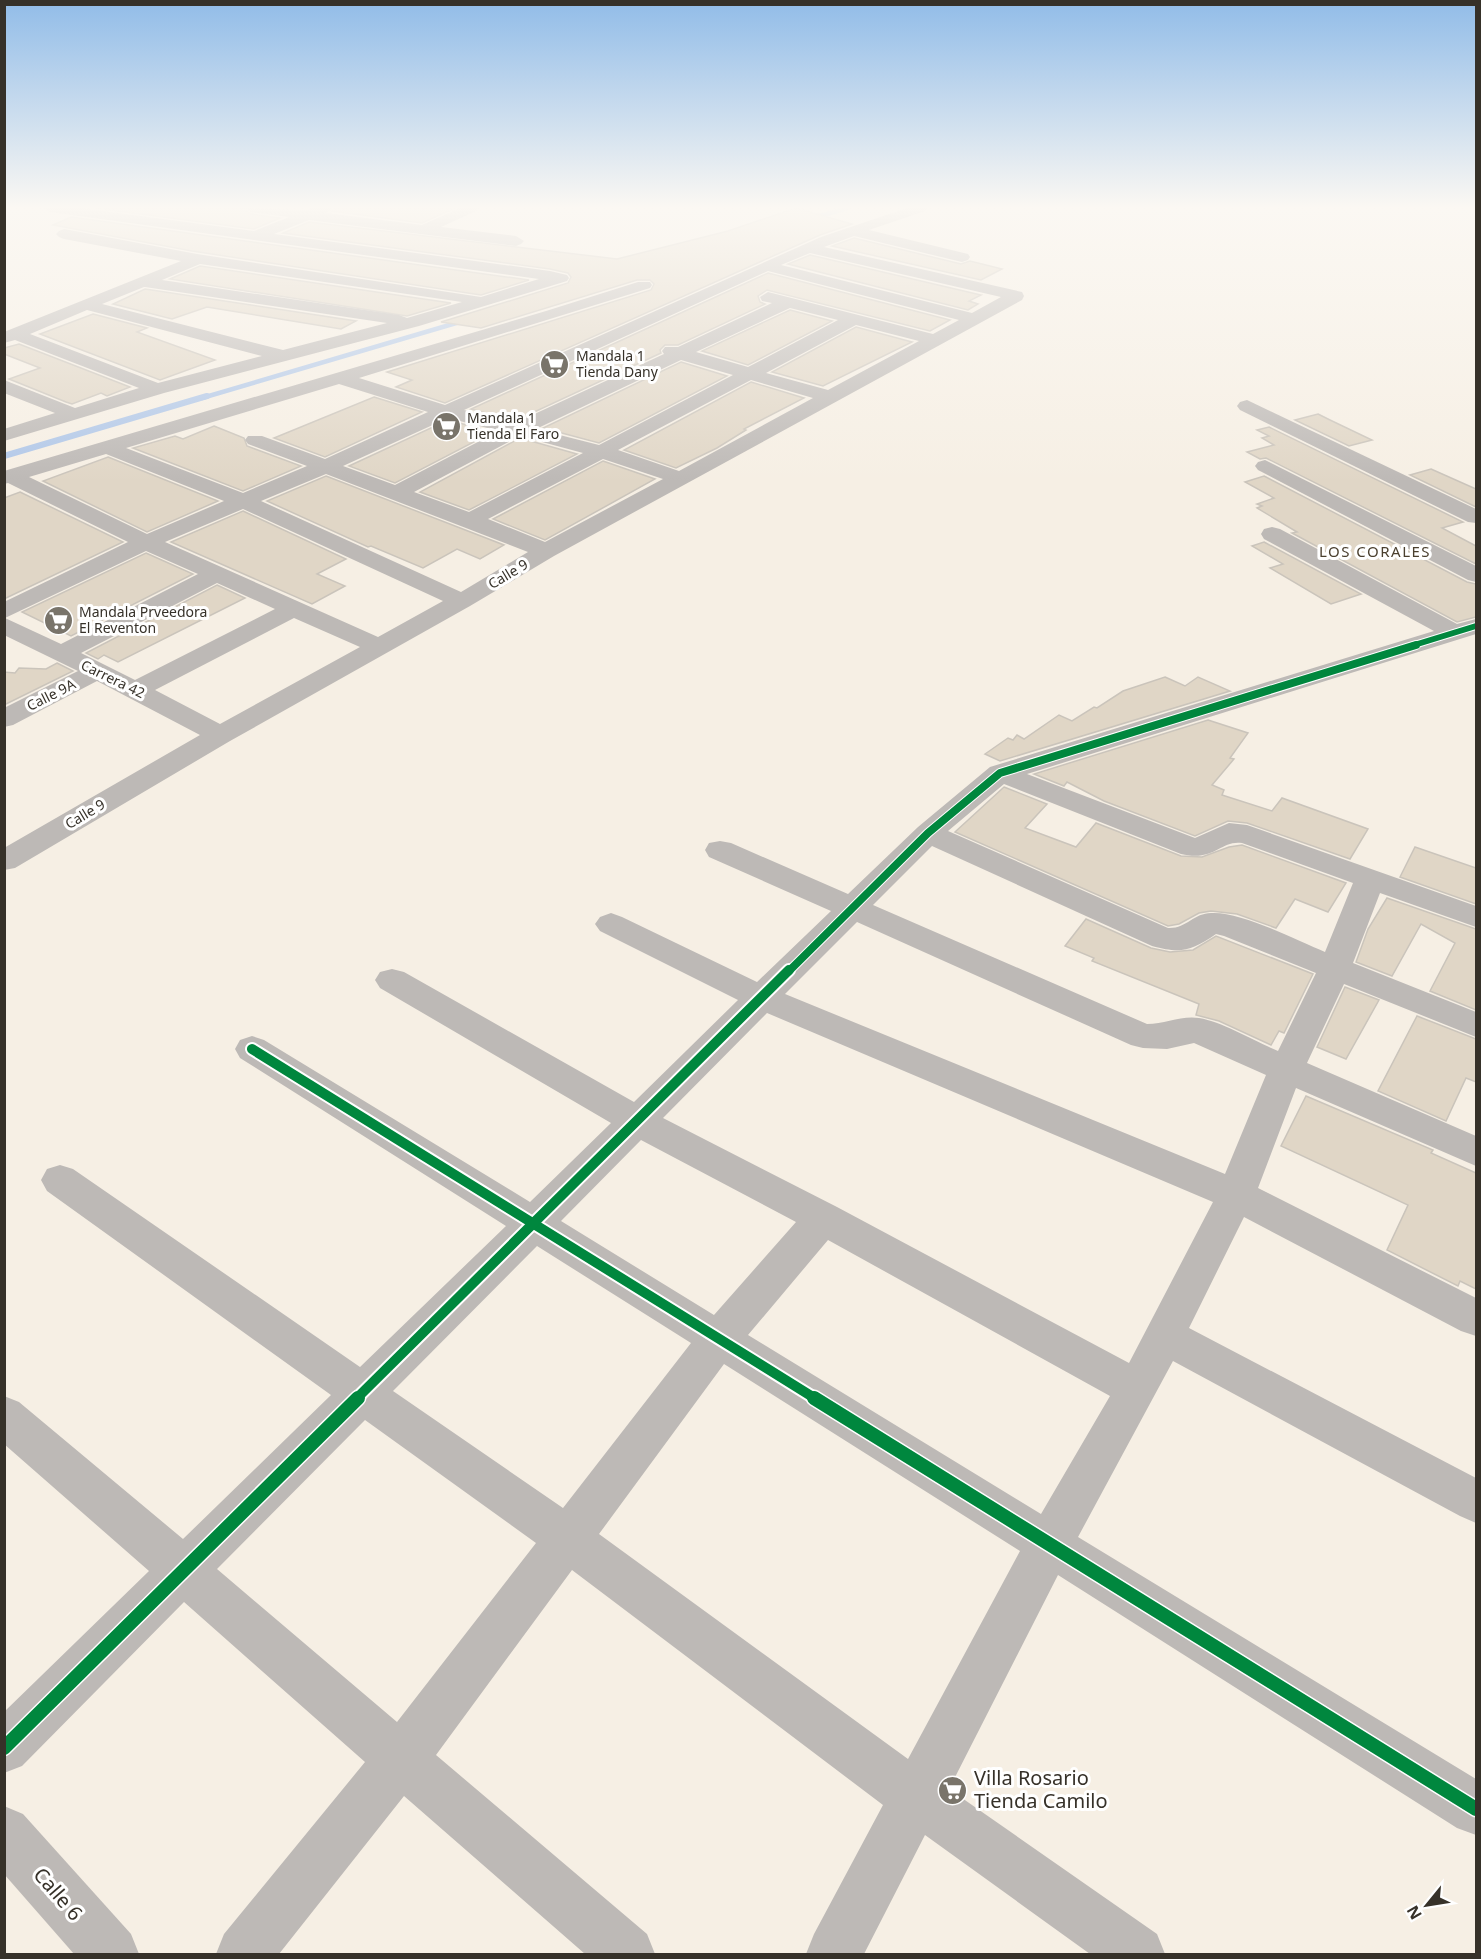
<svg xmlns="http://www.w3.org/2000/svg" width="1481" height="1959" font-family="'Noto Sans',sans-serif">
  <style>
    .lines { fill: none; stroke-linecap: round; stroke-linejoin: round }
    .stream-far1 { stroke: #b0c7e8; stroke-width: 4.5 }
    .stream { stroke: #b0c7e8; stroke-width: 6 }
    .building { fill: #e0d6c6; stroke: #cac4bb; stroke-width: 1.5 }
    .minor { fill: #bdb9b6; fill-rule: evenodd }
    .cycleway-far3-casing { stroke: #fff; stroke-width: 8 }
    .cycleway-far2-casing { stroke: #fff; stroke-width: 10 }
    .cycleway-far1-casing { stroke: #fff; stroke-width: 14 }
    .cycleway-casing { stroke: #fff; stroke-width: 17 }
    .cycleway-far3 { stroke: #00873e; stroke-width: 6 }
    .cycleway-far2 { stroke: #00873e; stroke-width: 8 }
    .cycleway-far1 { stroke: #00873e; stroke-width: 10 }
    .cycleway { stroke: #00873e; stroke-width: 14 }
    .labels { text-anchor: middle; stroke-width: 6; stroke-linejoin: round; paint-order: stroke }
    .far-poi-label { font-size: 14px; fill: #363129; stroke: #fff; text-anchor: start }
    .far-street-label { font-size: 14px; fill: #363129; stroke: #fff }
    .far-neighbourhood-label { font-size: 15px; letter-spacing: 1.5px; fill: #4a3f2e; stroke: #fff }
    .near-poi-label { font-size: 20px; fill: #363129; stroke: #fff; text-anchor: start }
    .near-street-label { font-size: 20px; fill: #363129; stroke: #fff }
  </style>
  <rect width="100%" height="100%" fill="#f6efe4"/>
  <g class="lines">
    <g class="stream-far1">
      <polyline points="810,219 847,208"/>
      <polyline points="202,398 463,321"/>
    </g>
    <polyline class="stream" points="4,456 207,396"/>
  </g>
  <g class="building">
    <polygon points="95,208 242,208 251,214 280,218 254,229"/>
    <polygon points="334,208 455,208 422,223 331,211"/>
    <polygon points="796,208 852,224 820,235 445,403 396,387 412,380 387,372 651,290 654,284 650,280 637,280 481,328 441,322 568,283 571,277 568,273 550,269 283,233 309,222 617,259 728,231"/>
    <polygon points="71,217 529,280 481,295 192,251 53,225"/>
    <polygon points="854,238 961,264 970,261 1002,269 981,280 832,246"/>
    <polygon points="810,255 981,295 969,301 978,304 968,310 788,264"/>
    <polygon points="200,266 451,303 407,316 170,279"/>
    <polygon points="768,273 950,320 930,331 767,290 758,296 760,302 765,304 678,345 665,345 660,350 661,353 515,421 471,409"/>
    <polygon points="145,289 356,321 341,329 207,307 172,319 113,304"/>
    <polygon points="790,310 832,321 748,365 702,351"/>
    <polygon points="93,314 147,328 137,332 215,360 160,380 40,334"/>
    <polygon points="856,327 912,342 823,386 772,372"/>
    <polygon points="19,344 130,387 107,396 101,393 72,404 66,402 9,379 40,368 4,354 4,348"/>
    <polygon points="681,362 727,376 599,443 543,428"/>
    <polygon points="751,382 804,398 744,429 746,430 717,448 676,468 624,450"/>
    <polygon points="374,397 422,412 325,457 274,438"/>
    <polygon points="1318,414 1330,420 1372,440 1349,446 1295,420"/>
    <polygon points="448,420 493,432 395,483 349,466"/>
    <polygon points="214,426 244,438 247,446 301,466 243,491 133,448 175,436 183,439"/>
    <polygon points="1269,427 1463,522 1442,528 1476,546 1476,564 1266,458 1260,459 1247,452 1274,445 1262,438 1269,436 1257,430"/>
    <polygon points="520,438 577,454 469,510 420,492"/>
    <polygon points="108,457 218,501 147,532 43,481"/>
    <polygon points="603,461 655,479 545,540 493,519"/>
    <polygon points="1431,469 1476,489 1476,507 1410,475"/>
    <polygon points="326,476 504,545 480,559 457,549 423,568 371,546 368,547 267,501"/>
    <polygon points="1264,476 1467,582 1476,584 1476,617 1457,622 1292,533 1297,532 1257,508 1262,506 1257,504 1274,498 1245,482"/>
    <polygon points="20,492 123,542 4,599 4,498"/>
    <polygon points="243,511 346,559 317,574 345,586 312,604 171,542"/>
    <polygon points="1264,542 1361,594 1331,604 1270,568 1283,564 1252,546"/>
    <polygon points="146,553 193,574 71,636 22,612"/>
    <polygon points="217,585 245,598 118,662 104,655 98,659 86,653"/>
    <polygon points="57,663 73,671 4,705 4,672 15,673 19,668 46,669"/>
    <polygon points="1165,677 1185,686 1198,677 1230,691 1000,761 985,754 1008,738 1013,740 1017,735 1024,739 1059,715 1072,721 1094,707 1097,708 1123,691"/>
    <polygon points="1208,720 1248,733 1230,758 1234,759 1212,785 1224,790 1222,795 1272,811 1282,798 1368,829 1350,859 1247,823 1228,821 1195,836 1104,801 1067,782 1064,786 1034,774"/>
    <polygon points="1004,787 1047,804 1025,828 1076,847 1096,823 1181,856 1202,857 1229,847 1242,845 1346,883 1328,912 1295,899 1276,928 1237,914 1211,911 1199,913 1179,924 1168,926 955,832"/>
    <polygon points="1415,847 1476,868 1476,904 1400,877"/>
    <polygon points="1387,898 1476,929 1476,1010 1430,991 1455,943 1421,924 1392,976 1356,962 1368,929"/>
    <polygon points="1086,919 1151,948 1170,952 1193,950 1216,936 1313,974 1284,1033 1279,1031 1271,1045 1219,1021 1196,1015 1199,1004 1092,961 1094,958 1065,946"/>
    <polygon points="1345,987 1379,1000 1346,1059 1317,1047"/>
    <polygon points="1417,1016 1476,1039 1476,1082 1466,1078 1446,1121 1378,1091"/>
    <polygon points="1306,1096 1433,1150 1431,1153 1476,1173 1476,1289 1460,1281 1458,1286 1387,1250 1408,1205 1281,1146"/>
  </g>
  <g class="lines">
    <g class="minor">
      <path d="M43,208h37l174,23 35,-14 -38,-5 -7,-4 62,2 7,-2h19l-6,5 96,12 38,-17h18l-2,3 -35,16 75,9 8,5 -3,3 -5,2 -207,-26 -35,14 276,37 17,4 2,3 -2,3 -148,45 -255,67 -160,48v-12l51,-16 -51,-20v-13l71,28 64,-20 -124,-48 -11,3v-11l177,-71 -117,-22 -5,-2 -3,-3 3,-3 5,-2 133,25 284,43 58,-18 -489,-67zM200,264l262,38 -55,16 -8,-3 -237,-35zM144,287h1l242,36 -104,27 -181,-46zM87,310l175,46 -104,27 -128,-49z"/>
      <path d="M907,208h20l-2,3 -56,19 99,24 2,3 -2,3 -6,2 -108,-26 -30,11 198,45 2,4 -2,4 -468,256 -84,50 -240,135 -215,127 -11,2v-22l196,-113 -103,-54 -84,44 -9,2v-19l74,-37 -74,-36v-33l124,-60 -120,-59 -4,1v-13l542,-160 92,-29h12l2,3 -2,3 -291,90 86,27 376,-168zM810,253l191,44 -29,16 -191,-48zM768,271l191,49 -26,14 -165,-42 -8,5 2,4 10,2 -94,44h-13l-3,4 2,3 -149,69 -51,-13zM790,308l48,12 -90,47 -52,-15zM856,325l63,16 -91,49 -62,-17zM681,360l52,15 -134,70 -63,-16zM751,380l62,18 -134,73 -61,-21zM339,384l89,28 -103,47 -63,-23h-14l-3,4 3,4 59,22 -64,27 -117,-45zM448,418l51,13 -104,54 -52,-19zM520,436l63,17 -114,59 -55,-20zM106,454l118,47 -77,33 -118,-57zM603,459l60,20 -118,63 -57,-23zM326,474l202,78 -67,40 -200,-91zM243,509l200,92 -65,36 -213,-95zM146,551l52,23 -137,70 -56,-26zM217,583l58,26 -140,71 -54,-27zM294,618l66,29 -140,77 -65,-34z"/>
      <polygon points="1247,400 1476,509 1476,523 1468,522 1240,410 1237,406 1240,402"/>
      <polygon points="1265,460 1476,566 1476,582 1468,580 1258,470 1255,466 1258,462"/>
      <path d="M1272,527l8,2 177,95 19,-5v15l-449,140 168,64 34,-15 18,2 229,81v21l-96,-34 -27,70 123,49v25l-132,-53 -37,79 169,73v30l-180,-78 -38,100 218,110v38l-15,-5 -217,-114 -55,111 287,150v45l-16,-7 -287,-155 -95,176 398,242v56l-19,-7 -399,-253 -109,214 208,145 8,20h-75l-165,-119 -61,119h-58l8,-20 69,-129 -311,-235 -136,185 211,179 8,20h-70l-181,-158 -125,158h-63l8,-20 141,-172 -181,-160 -162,164 -18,7v-61l145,-141 -145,-127v-48l15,6 164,137 148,-144 -284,-204 -6,-11 6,-11 13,-4 13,4 287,198 146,-141 -266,-168 -5,-9 5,-9 12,-4 12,4 266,162 81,-79 -231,-135 -5,-8 5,-8 12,-3 12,3 230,130 104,-102 -138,-69 -5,-7 5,-7 11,-4 11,4 135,65 74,-71 -122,-54 -4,-7 4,-7 11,-2 11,2 117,51 70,-67 72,-60 444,-136 -170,-92 -3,-5 3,-5zM1004,784l177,70c34,8 39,-14 61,-11l111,40 -28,69c-29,-12 -85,-41 -114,-39 -17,0 -25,16 -43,15l-220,-97zM932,846l220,100c29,8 39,5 64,-12l8,2 92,37 -38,78c-24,-10 -55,-29 -79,-33 -17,-3 -34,6 -52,6l-274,-119zM857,922l274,123 12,3 24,1 27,-6 72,32 -41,99 -440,-180zM767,1013l446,189 -84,161 -292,-156 -174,-89zM641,1140l155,82 -82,93 -153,-94zM828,1240l282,156 -69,118 -293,-179zM537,1246l154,97 -128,165 -170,-117zM724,1364l296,187 -112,208 -309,-225zM365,1420l171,123 -139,179 -180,-153z"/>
      <polygon points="4,1806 23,1814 131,1934 139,1954 74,1954 4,1874"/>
    </g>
    <defs>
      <polyline id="cycleway-far3" points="1411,646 1476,626"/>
      <polyline id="cycleway-far2" points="788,972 928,833 1000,773 1416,645"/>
      <g id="cycleway-far1">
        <polyline points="252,1049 816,1399"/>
        <polyline points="356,1399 789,970"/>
      </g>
      <g id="cycleway">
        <polyline points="814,1398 1476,1809"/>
        <polyline points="4,1748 358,1398"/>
      </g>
    </defs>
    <use href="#cycleway-far3" class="cycleway-far3-casing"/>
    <use href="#cycleway-far2" class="cycleway-far2-casing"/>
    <use href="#cycleway-far1" class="cycleway-far1-casing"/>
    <use href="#cycleway" class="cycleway-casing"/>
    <use href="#cycleway-far3" class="cycleway-far3"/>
    <use href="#cycleway-far2" class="cycleway-far2"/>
    <use href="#cycleway-far1" class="cycleway-far1"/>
    <use href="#cycleway" class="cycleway"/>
  </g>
  <linearGradient id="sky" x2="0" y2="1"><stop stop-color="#91bce8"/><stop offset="0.43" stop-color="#fbf8f3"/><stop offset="1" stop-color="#fbf8f3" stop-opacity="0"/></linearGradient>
  <rect width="1481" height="482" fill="url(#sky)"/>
  <defs>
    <symbol id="supermarket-disc" viewBox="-11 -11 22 22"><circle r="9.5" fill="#79746a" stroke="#fff"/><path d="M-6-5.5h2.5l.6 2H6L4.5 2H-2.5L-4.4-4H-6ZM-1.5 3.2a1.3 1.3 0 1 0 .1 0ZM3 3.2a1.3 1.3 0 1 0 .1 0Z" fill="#fff"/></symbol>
  </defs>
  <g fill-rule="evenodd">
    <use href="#supermarket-disc" x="538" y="348" width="33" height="33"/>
    <use href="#supermarket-disc" x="430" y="410" width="33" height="33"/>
    <use href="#supermarket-disc" x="42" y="604" width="33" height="33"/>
    <use href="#supermarket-disc" x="936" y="1774" width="33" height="33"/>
  </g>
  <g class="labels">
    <g class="far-poi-label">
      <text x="576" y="361">Mandala 1<tspan x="576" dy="16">Tienda Dany</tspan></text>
      <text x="467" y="423">Mandala 1<tspan x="467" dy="16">Tienda El Faro</tspan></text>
      <text x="79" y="617">Mandala Prveedora<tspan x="79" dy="16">El Reventon</tspan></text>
    </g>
    <g class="far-street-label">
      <text transform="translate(508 574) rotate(-31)" y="5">Calle 9</text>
      <text transform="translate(113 679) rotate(26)" y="5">Carrera 42</text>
      <text transform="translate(51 695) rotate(-27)" y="5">Calle 9A</text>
      <text transform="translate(85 814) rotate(-31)" y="5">Calle 9</text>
    </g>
    <g class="far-neighbourhood-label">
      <text x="1375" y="557">LOS CORALES</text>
    </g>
    <g class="near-poi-label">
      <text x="974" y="1785">Villa Rosario<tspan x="974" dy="23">Tienda Camilo</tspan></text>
    </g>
    <g class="near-street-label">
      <text transform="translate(58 1894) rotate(49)" y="7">Calle 6</text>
    </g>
  </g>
  <rect width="1481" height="1959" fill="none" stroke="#363129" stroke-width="12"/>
  <g transform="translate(1427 1905) rotate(240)" stroke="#ffffff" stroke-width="4.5" paint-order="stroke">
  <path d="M0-4.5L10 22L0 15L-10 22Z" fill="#363129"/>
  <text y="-9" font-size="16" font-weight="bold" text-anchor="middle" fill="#363129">N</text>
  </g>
</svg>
